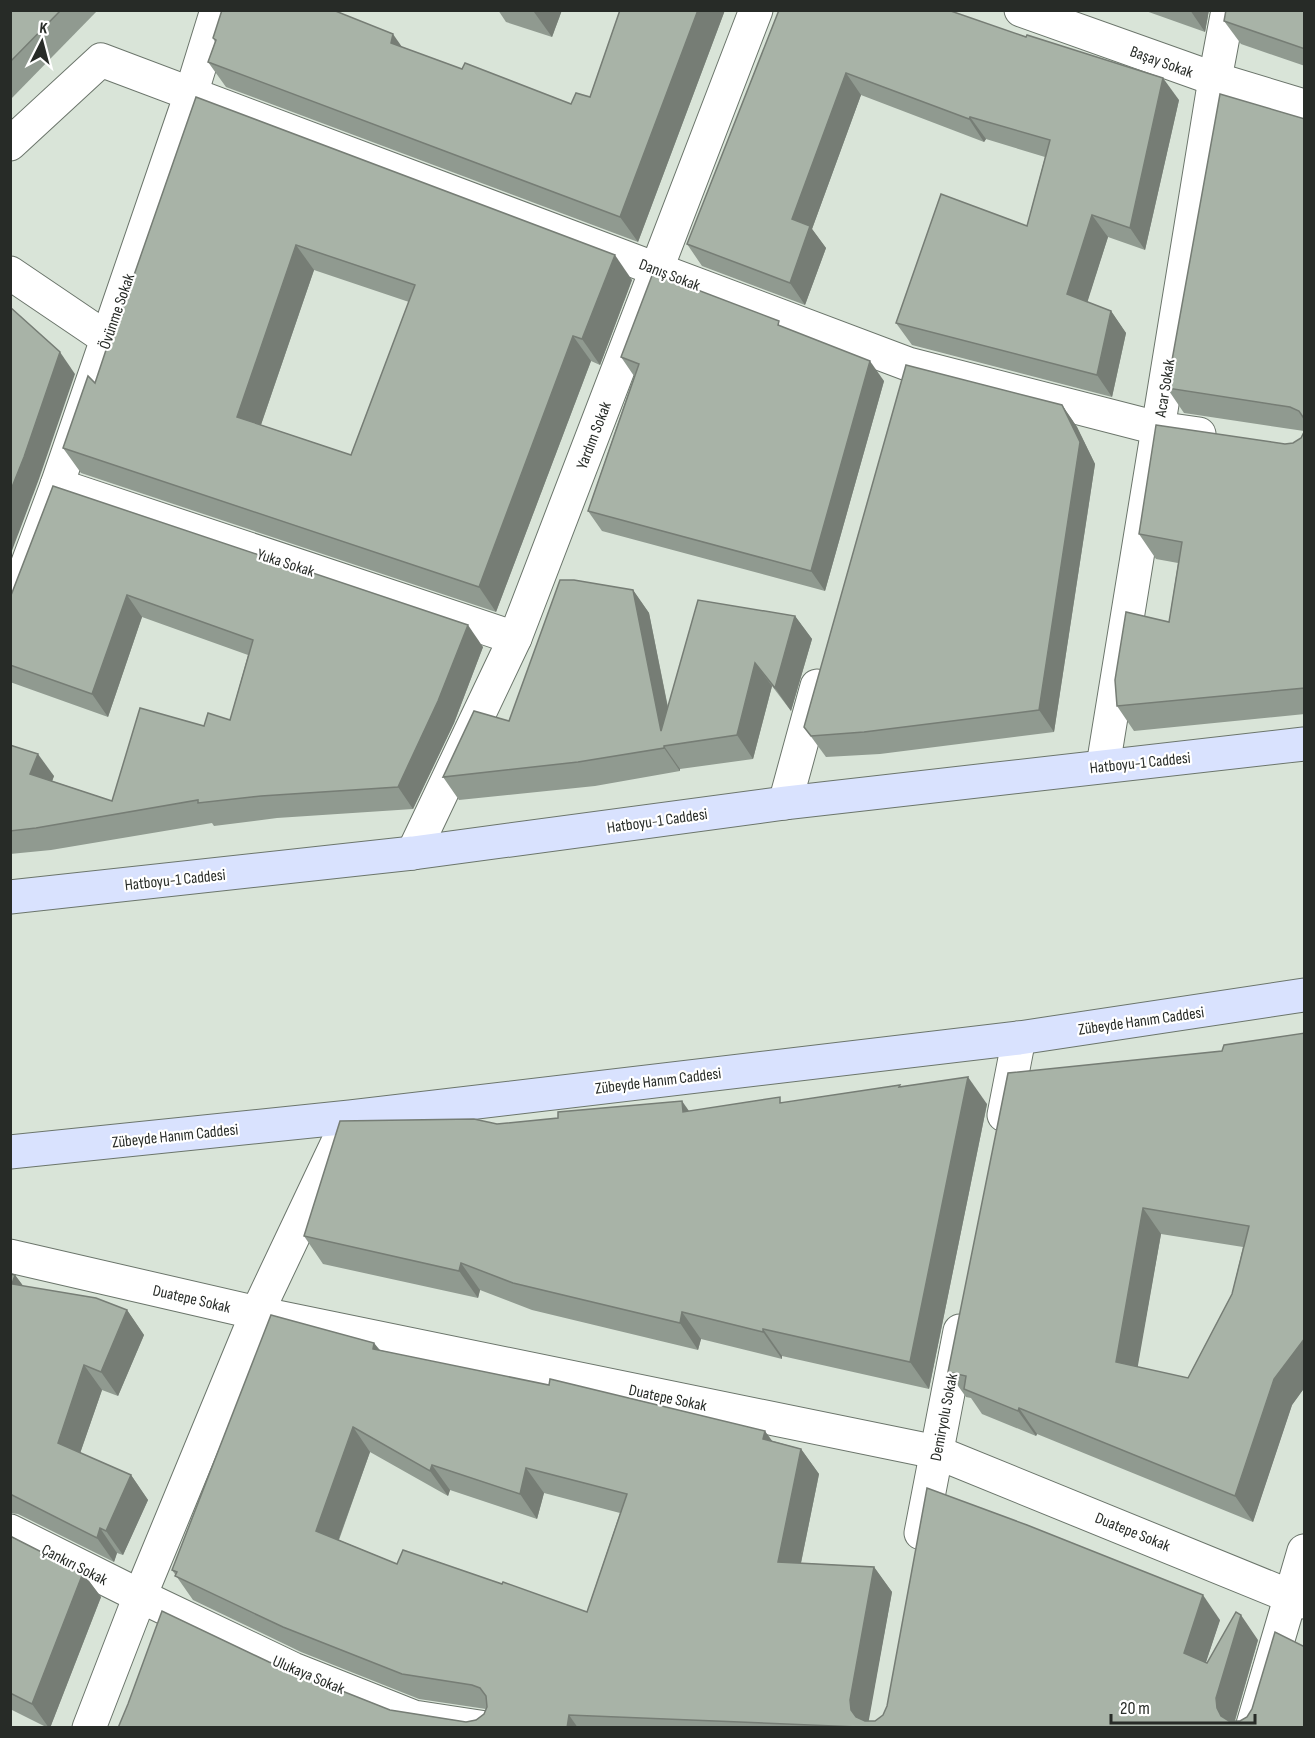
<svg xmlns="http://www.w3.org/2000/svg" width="1315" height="1738" font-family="'Sofia Sans Condensed',sans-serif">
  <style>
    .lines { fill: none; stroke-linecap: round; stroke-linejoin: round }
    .street-casing { stroke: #6b756b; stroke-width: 35 }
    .secondary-casing { stroke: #6b756b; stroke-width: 35 }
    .street { stroke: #fff; stroke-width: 33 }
    .secondary { stroke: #d9e2fe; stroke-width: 33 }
    .wall { fill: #909a90; fill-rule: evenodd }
    .shaded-wall { fill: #767d75 }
    .building { fill: #a8b3a7; stroke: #767d75; stroke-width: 1.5; fill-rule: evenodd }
    .labels { text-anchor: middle; stroke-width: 4.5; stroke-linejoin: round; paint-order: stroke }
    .street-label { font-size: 16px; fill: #272b27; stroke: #fff }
  </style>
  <rect width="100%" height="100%" fill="#d9e4d8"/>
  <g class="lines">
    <defs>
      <g id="street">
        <polyline points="1021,10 1215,79 1304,106"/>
        <polyline points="10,144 101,60 908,364 1157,428 1199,434"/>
        <polyline points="10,273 106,338"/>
        <polyline points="57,485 515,638"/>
        <polyline points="10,611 57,485 191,94 217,10"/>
        <polyline points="1103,766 1215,79 1228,10"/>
        <polyline points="785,803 817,686"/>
        <polyline points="413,853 515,638 756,10"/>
        <polyline points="1004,1115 1019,1038"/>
        <polyline points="10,1256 257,1313 936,1452 1304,1602"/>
        <polyline points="10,1531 140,1596 293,1669 414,1717 486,1728"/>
        <polyline points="921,1533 960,1331"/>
        <polyline points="89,1728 140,1596 257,1313 345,1127"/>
        <polyline points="1252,1728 1304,1551"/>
      </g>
      <g id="secondary">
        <polyline points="10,897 413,853 785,803 1304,744"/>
        <polyline points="10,1152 350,1117 1019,1038 1304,995"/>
      </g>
    </defs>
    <use href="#street" class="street-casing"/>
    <use href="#secondary" class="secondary-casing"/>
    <use href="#street" class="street"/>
    <use href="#secondary" class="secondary"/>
  </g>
  <g class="wall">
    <polygon points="10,10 98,10 10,100"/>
    <polygon points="498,10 562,10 552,37 506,22"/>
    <polygon points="620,10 725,10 638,242 226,87 208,62 215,42 213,38 403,48 462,69 571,104 590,97"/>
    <polygon points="779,10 1179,100 1145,250 1108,237 1087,302 1111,311 1126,333 1112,397 912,345 896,323 1027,226 1045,157 986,139 984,142 861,95 812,229 826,248 805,305 702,266 687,244"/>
    <polygon points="1143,10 1209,10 1205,32"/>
    <polygon points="1305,10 1305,66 1241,44 1224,21"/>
    <path d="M196,97l436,183 -32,85 -9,-4 -95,251 -415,-139 -18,-25 32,-65 14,-36zM314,270l95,32 -58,153 -90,-30z"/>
    <polygon points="1305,119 1305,714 1134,731 1117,706 1169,622 1178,563 1156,559 1139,534 1285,444 1293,443 1301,438 1304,431 1184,413 1167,388"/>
    <polygon points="783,327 884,381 825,591 602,531 588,511 634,376 621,357"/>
    <polygon points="1062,405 1077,427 1095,464 1054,732 880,754 826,757 804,727"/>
    <polygon points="53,486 483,647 454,723 413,809 277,818 214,826 212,823 51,850 10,854 10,745 54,776 52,781 112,801 204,726 230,720 248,655 142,617 108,717 10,682 10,598"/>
    <polygon points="633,590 649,613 668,707 795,616 812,639 791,711 772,686 753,759 680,769 680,771 595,786 459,800 443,777 509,721"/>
    <path d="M1305,1033v354l-13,18 -39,117 -216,-88 -1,2 -54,-22 -11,-16 -5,-1 -18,-25 274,-321zM1161,1234l82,13 -11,47 -44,84 -51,-11z"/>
    <polygon points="901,1087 987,1104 929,1389 782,1356 782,1359 701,1339 698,1350 532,1310 480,1290 478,1298 323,1264 304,1236 497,1124 689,1111 784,1103"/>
    <polygon points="10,1274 15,1275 23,1286 127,1310 144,1335 118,1396 102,1390 80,1453 131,1475 148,1500 123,1555 117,1553 114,1562 18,1514 10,1513"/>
    <path d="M374,1343l6,7 393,91 28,8 18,25 -18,89 73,4 18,25 -24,129h7l345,-101 -14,42 1,1 51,-23 -23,81h5l7,-4 58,11h-1187l151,-66 121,48 76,12 10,-2 8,-6 2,-5 -67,-10 -118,-47 -108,-52 -21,-30zM370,1452l78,44 2,-6 87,29 7,-26 76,20 -33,99 -190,-48 -58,-24z"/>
    <polygon points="10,1536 83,1573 101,1597 50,1728 48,1728 10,1709"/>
  </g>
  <g class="shaded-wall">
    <polygon points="535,10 562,10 552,37 534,12"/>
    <polygon points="698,10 725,10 638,242 620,217"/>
    <polygon points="1190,10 1209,10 1205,32"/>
    <polygon points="393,34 411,60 391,43"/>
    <polygon points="846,73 861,95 812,229 826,248 805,305 790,283 792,219"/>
    <polygon points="1163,78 1179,100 1145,250 1130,228"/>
    <polygon points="970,117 986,139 984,142 969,119"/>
    <polygon points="1092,215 1108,237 1083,316 1067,294"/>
    <polygon points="296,245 314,270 255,442 237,417"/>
    <polygon points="615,255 632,280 600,365 582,339"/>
    <polygon points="1111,311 1126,333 1112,397 1097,375"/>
    <polygon points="573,336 591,361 496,612 479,587"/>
    <polygon points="60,352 75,374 39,479 10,556 10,492"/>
    <polygon points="870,361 884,381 825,591 811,571"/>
    <polygon points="1062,405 1077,427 1095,464 1054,732 1039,710"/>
    <polygon points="633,590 649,613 675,744 661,731"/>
    <polygon points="127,595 142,617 108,717 92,694"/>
    <polygon points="795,616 812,639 791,711 775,688"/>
    <polygon points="468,625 483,647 454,723 413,809 398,787"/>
    <polygon points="755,663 772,686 753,759 737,735"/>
    <polygon points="664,746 680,769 680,771 664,748"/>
    <polygon points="38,754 54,776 46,797 30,774"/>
    <polygon points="968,1077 987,1104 929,1389 910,1362"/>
    <polygon points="682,1101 701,1128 683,1112"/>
    <polygon points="1143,1208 1161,1234 1134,1388 1116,1362"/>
    <polygon points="461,1263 480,1290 478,1298 459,1271"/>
    <polygon points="15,1275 33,1299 12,1284"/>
    <polygon points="127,1310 144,1335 118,1396 101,1372"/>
    <polygon points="682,1312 701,1339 698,1350 680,1323"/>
    <polygon points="763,1329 782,1356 782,1359 763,1332"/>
    <polygon points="1305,1338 1305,1387 1292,1405 1253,1522 1235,1496 1274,1379"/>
    <polygon points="374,1343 392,1368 373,1349"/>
    <polygon points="84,1365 102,1390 75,1468 58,1443"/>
    <polygon points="1019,1408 1037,1434 1036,1436 1018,1411"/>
    <polygon points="353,1427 370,1452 333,1555 316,1531"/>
    <polygon points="765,1431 783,1456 763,1439"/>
    <polygon points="801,1449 819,1474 796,1587 778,1562"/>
    <polygon points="432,1465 450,1490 448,1496 430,1471"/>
    <polygon points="526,1468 544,1493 537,1519 520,1494"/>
    <polygon points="131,1475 148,1500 123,1555 106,1531"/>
    <polygon points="100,1528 117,1553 114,1562 97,1538"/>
    <polygon points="874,1567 892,1592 868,1725 863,1727 851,1710 850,1700"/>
    <polygon points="83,1573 101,1597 50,1728 49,1728 32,1704"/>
    <polygon points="1203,1595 1220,1620 1201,1677 1184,1653"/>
    <polygon points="1241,1615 1258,1640 1234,1723 1234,1728 1221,1716 1217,1708 1216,1698"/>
    <polygon points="569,1715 578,1728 567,1728"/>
  </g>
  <g class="building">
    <polygon points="10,10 61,10 10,62"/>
    <polygon points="222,10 333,10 393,34 391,43 462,69 465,63 571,104 576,93 590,97 620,10 698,10 620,217 208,62 216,40 213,38"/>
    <polygon points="779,10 948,10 1026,37 1027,35 1163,78 1130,228 1092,215 1067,294 1111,311 1097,375 896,323 941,194 1027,226 1050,140 970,117 969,119 846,73 792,219 810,226 790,283 687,244"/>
    <polygon points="1226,10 1305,10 1305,49 1224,21"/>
    <polygon points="1220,94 1305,119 1305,420 1299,411 1290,407 1167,388"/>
    <path d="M196,97l419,158 -33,84 -9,-3 -94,251 -416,-139 25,-72 7,7 12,-36h2zM296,245l119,40 -64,170 -114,-38z"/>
    <polygon points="653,273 779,321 778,325 870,361 811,571 588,511 639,364 621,357"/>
    <polygon points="10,307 60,352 24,457 10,492"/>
    <polygon points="906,365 1062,405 1080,442 1039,710 864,732 811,736 804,727"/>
    <polygon points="1156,425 1285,444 1293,443 1301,438 1305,430 1305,688 1117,706 1115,680 1126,612 1169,622 1182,542 1139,534"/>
    <polygon points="53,486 468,625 438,701 398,787 261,796 198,803 198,800 36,828 10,831 10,745 38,754 30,774 112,801 140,708 204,726 208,713 230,720 253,640 127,595 92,694 10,665 10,598"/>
    <polygon points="560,580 574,580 633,590 661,731 698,600 795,616 775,688 755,663 737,735 664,746 664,748 578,762 443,777 474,711 509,721"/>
    <path d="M1305,1033v305l-31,41 -39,117 -216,-88 -1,3 -54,-22 2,-13 -18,-4 60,-299 214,-22 2,-6zM1143,1208l106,18 -17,68 -44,84 -72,-16z"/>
    <polygon points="968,1077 910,1362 763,1329 763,1332 682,1312 680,1323 513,1283 461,1263 459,1271 304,1236 340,1121 474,1119 497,1124 558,1118 558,1112 682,1101 683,1112 780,1097 780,1103 900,1085 899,1087"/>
    <polygon points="10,1274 15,1275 12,1284 96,1298 127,1310 101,1372 84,1365 58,1443 131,1475 106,1531 100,1528 97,1538 10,1494"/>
    <path d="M271,1315l103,28 -1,6 176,36 1,-6 215,52 -2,8 38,10 -23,113 96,5 -24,133 1,10 5,7 9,4h10l8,-6 4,-9 40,-218 100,37 176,70 -19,58 23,10 29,-51 5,3 -25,83 1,10 4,8 8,5h11l7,-4 5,-8 23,-77 30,15v81h-423l-313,-13 -2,13h-449l10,-24 34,-93 107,51 121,48 76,12 10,-2 8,-6 3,-7 -1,-11 -6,-8 -8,-3 -70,-11 -119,-47 -108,-51 2,-4 -5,-2zM353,1427l77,44 2,-6 88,29 6,-26 101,26 -40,118 -84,-30 -1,2 -99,-34 -6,14 -81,-33z"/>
    <polygon points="10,1536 83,1573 32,1704 10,1693"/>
  </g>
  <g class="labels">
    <g class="street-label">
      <text transform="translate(1162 61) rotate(20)" y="6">Başay Sokak</text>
      <text transform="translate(670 274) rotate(21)" y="6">Danış Sokak</text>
      <text transform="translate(116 311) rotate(-71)" y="6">Övünme Sokak</text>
      <text transform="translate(1164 388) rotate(-81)" y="6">Acar Sokak</text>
      <text transform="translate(593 435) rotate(-69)" y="6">Yardım Sokak</text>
      <text transform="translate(286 562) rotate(18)" y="6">Yuka Sokak</text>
      <text transform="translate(1140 762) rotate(-6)" y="6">Hatboyu-1 Caddesi</text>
      <text transform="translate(657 820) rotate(-8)" y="6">Hatboyu-1 Caddesi</text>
      <text transform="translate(175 879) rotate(-6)" y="6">Hatboyu-1 Caddesi</text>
      <text transform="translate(1141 1020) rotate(-8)" y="6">Zübeyde Hanım Caddesi</text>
      <text transform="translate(658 1080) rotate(-7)" y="6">Zübeyde Hanım Caddesi</text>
      <text transform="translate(175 1135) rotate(-6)" y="6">Zübeyde Hanım Caddesi</text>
      <text transform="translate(192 1298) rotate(13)" y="6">Duatepe Sokak</text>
      <text transform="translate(668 1397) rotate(12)" y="6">Duatepe Sokak</text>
      <text transform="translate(943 1417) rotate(-79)" y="6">Demiryolu Sokak</text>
      <text transform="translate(1133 1531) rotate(22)" y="6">Duatepe Sokak</text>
      <text transform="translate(75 1564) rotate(27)" y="6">Çankırı Sokak</text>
      <text transform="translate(309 1674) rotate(23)" y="6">Ulukaya Sokak</text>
    </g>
  </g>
  <rect width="1315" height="1738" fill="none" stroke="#272b27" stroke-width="24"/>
  <g transform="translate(42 42) rotate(6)" stroke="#ffffff" stroke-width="4.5" paint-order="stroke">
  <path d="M0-4.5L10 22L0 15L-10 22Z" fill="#272b27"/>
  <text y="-9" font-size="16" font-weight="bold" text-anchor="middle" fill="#272b27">K</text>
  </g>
  <path d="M1111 1714v9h144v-9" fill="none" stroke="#272b27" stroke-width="3"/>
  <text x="1120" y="1714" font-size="18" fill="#272b27" stroke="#ffffff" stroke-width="4.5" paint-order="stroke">20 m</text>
</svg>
